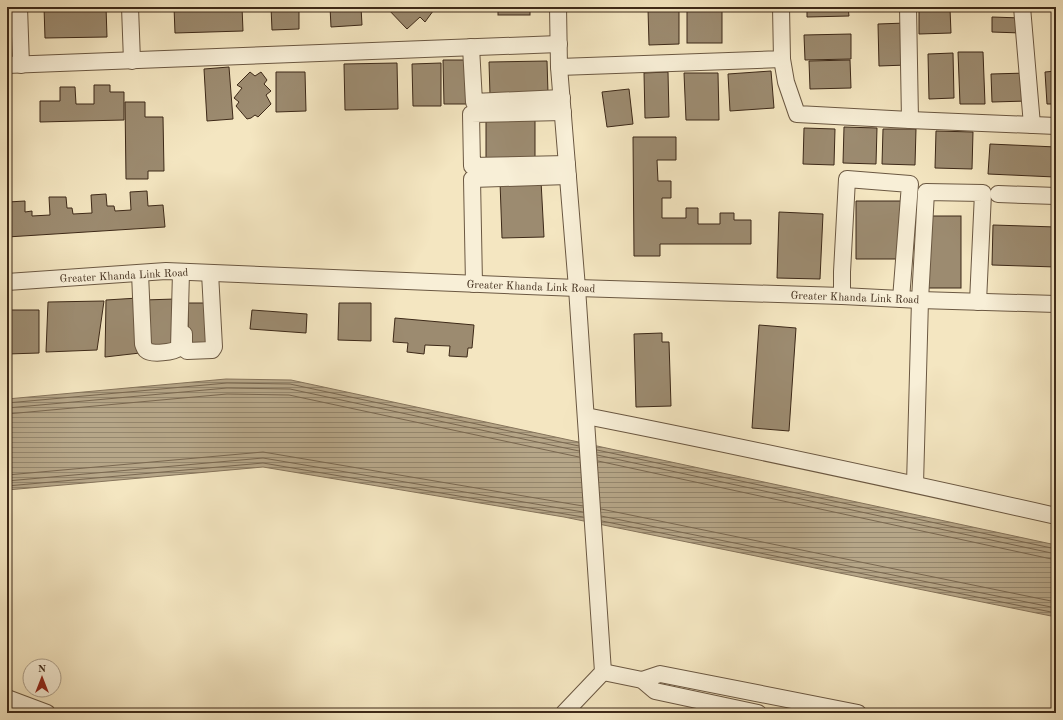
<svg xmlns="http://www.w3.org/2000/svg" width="1063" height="720" font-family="'Old Standard TT',serif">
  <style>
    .water { fill: url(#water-rules); stroke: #86745b }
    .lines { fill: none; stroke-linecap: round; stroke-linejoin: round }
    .shore { stroke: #7a6850; stroke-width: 1 }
    .building { fill: #9c8b70; stroke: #3d2918 }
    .minor-casing { stroke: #6b5842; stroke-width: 18 }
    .minor { stroke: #f8efd7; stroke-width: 16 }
    .labels { text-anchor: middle; stroke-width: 3; stroke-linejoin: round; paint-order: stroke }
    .street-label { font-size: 11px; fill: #3d2918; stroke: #f8efd7 }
  </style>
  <defs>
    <pattern id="water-rules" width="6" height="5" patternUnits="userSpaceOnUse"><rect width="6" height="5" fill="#b6a688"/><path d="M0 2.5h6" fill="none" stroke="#95876e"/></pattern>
  </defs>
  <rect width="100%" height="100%" fill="#f4e6c1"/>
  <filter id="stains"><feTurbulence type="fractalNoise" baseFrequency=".005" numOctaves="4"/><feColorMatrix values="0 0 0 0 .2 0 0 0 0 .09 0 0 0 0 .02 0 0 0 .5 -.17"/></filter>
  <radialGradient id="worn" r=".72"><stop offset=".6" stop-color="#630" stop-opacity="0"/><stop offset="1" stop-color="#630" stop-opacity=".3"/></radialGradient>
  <polygon class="water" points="226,379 291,380 1056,545 1056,617 564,517 263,467 7,490 7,399"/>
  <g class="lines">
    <g class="shore">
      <polyline points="7,403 227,383 290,384 579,446"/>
      <polyline points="7,408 227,388 290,389 579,451"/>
      <polyline points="7,414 227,394 289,395 579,457"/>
      <polyline points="597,450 1056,549"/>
      <polyline points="597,455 1056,554"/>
      <polyline points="598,461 1056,560"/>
      <polyline points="7,475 263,452 583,506"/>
      <polyline points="7,481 263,458 583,512"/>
      <polyline points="7,486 263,463 583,517"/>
      <polyline points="601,509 1056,602"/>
      <polyline points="601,516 1056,608"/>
      <polyline points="602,521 1056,613"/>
    </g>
  </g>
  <g class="building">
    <polygon points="44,7 106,7 107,37 45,38"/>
    <polygon points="174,7 242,7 243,31 175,33"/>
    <polygon points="271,7 299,7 299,29 272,30"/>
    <polygon points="330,7 361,7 362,25 331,27"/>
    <polygon points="386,7 436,7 425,22 420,17 407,29"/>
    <rect x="498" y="7" width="32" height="8"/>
    <rect x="687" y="7" width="35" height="36"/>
    <polygon points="807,7 848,7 849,16 807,17"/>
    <polygon points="648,9 679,9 679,44 649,45"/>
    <polygon points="950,9 951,33 919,34 919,10"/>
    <polygon points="992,17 1021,18 1021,33 992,32"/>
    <polygon points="906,23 907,65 879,66 878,24"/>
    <polygon points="7,26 11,26 12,49 7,49"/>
    <polygon points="851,34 851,59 805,60 804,35"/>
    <polygon points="958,52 983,52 985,104 960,104"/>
    <polygon points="953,53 954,98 929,99 928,54"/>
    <polygon points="443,60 471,60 471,104 444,104"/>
    <polygon points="850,60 851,88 810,89 809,61"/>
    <polygon points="547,61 548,93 490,95 489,62"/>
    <polygon points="397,63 398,109 345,110 344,64"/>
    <polygon points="441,63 441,106 413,106 412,64"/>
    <polygon points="229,67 233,119 207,121 204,69"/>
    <polygon points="771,71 774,108 730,111 728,74"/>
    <polygon points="1056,71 1056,104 1047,104 1045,72"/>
    <polygon points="250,72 255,76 261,72 267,80 264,84 271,91 266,95 271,104 258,117 255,115 251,118 247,119 236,106 239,102 234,98 242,88 237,85"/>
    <polygon points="276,72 305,72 306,111 276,112"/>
    <polygon points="668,72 669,117 645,118 644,73"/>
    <polygon points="684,73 718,73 719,120 686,120"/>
    <polygon points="1027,73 1028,101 992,102 991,74"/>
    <polygon points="94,85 110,85 110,92 124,92 124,120 40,122 40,101 60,101 60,87 75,87 76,104 94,104"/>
    <polygon points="629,89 633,124 607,127 602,92"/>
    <polygon points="125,102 145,102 145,117 163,117 164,171 148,171 148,179 126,179"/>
    <rect x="486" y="118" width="49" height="40"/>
    <polygon points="844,127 877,128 876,164 843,163"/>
    <polygon points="804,128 835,129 834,165 803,164"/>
    <polygon points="883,129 916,129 915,165 882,164"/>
    <polygon points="936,131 973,132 972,169 935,168"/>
    <polygon points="633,137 676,137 676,160 657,160 658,181 671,181 671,198 662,198 662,218 686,218 686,208 698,208 698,224 720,224 720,213 734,213 734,220 751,220 751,244 660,244 660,256 634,256"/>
    <polygon points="990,144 1056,147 1055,177 988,174"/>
    <polygon points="541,181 544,237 502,238 500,182"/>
    <polygon points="147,191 148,206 163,205 165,227 7,237 7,219 8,219 8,202 25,201 25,212 32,211 32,216 50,215 49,197 66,197 67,208 72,208 73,214 92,213 91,195 106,194 107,206 114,206 115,211 131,210 130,192"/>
    <polygon points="856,201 903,201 902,259 856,259"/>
    <polygon points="779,212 823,214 820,279 777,278"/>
    <rect x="928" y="216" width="33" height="72"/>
    <polygon points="993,225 1056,227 1056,267 992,265"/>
    <polygon points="138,298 140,353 105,357 106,300"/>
    <polygon points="175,299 176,348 147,346 144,300"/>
    <polygon points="104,301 97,350 46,352 48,302"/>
    <polygon points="188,303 208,303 211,346 188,347"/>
    <polygon points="339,303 371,303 371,341 338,340"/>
    <polygon points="7,310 39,310 39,353 7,354"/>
    <polygon points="252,310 307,314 306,333 250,329"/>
    <polygon points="395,318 474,325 472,348 468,348 467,357 449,356 450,346 425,345 424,354 407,352 408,343 393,342"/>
    <polygon points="759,325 796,328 789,431 752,428"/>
    <polygon points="662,333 662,342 669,342 671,406 636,407 634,334"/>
  </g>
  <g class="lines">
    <defs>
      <g id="minor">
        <polyline points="19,7 21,65"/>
        <polyline points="130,7 132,61"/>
        <polyline points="558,7 559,67 577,288 603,672 564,713"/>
        <polyline points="908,7 910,120"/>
        <polyline points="1022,7 1032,125"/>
        <polyline points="471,47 474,102 562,98"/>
        <polyline points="782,59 786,82 797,114 910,120 1056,126"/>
        <polyline points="7,65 559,44"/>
        <polyline points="559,67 782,59 781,7"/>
        <polyline points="563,112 471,114 472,166 567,164"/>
        <polyline points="998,194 1056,196"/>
        <path d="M140,273l3,71c1,3 2,5 3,6 5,5 28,2 33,-2l2,-76"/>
        <polyline points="7,282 166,271 577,288 842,296 920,300 1056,304"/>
        <polyline points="474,284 472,179 568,176"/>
        <polyline points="842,296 842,272 847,179 910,184 901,299"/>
        <polyline points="184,334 184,348 187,351 212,350 214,347 210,273"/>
        <path d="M586,416c157,31 314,65 470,100"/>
        <polyline points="915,484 920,300 926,192 983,193 978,302"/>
        <polyline points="603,672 642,680 655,691 758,713"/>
        <polyline points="642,680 660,674 858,713"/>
        <polyline points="7,698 47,713"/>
      </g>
    </defs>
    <use href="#minor" class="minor-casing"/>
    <use href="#minor" class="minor"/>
  </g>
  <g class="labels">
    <g class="street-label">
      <text transform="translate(124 275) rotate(-3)" y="4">Greater Khanda Link Road</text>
      <text transform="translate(531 286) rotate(2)" y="4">Greater Khanda Link Road</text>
      <text transform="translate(855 297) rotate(2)" y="4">Greater Khanda Link Road</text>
    </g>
  </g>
  <rect width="1063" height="720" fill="none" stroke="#f4e6c1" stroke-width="24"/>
  <rect x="8" y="8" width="1047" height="704" fill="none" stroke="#3d2918" stroke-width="2"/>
  <rect x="12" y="12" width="1039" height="696" fill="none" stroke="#3d2918"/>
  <g transform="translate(42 678)"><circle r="19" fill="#f8efd7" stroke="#ada08b"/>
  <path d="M0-3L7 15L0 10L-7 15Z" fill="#8f2418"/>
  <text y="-6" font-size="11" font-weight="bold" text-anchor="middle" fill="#3d2918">N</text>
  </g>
  <rect width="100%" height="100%" filter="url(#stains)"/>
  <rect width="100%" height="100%" fill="url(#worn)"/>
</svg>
